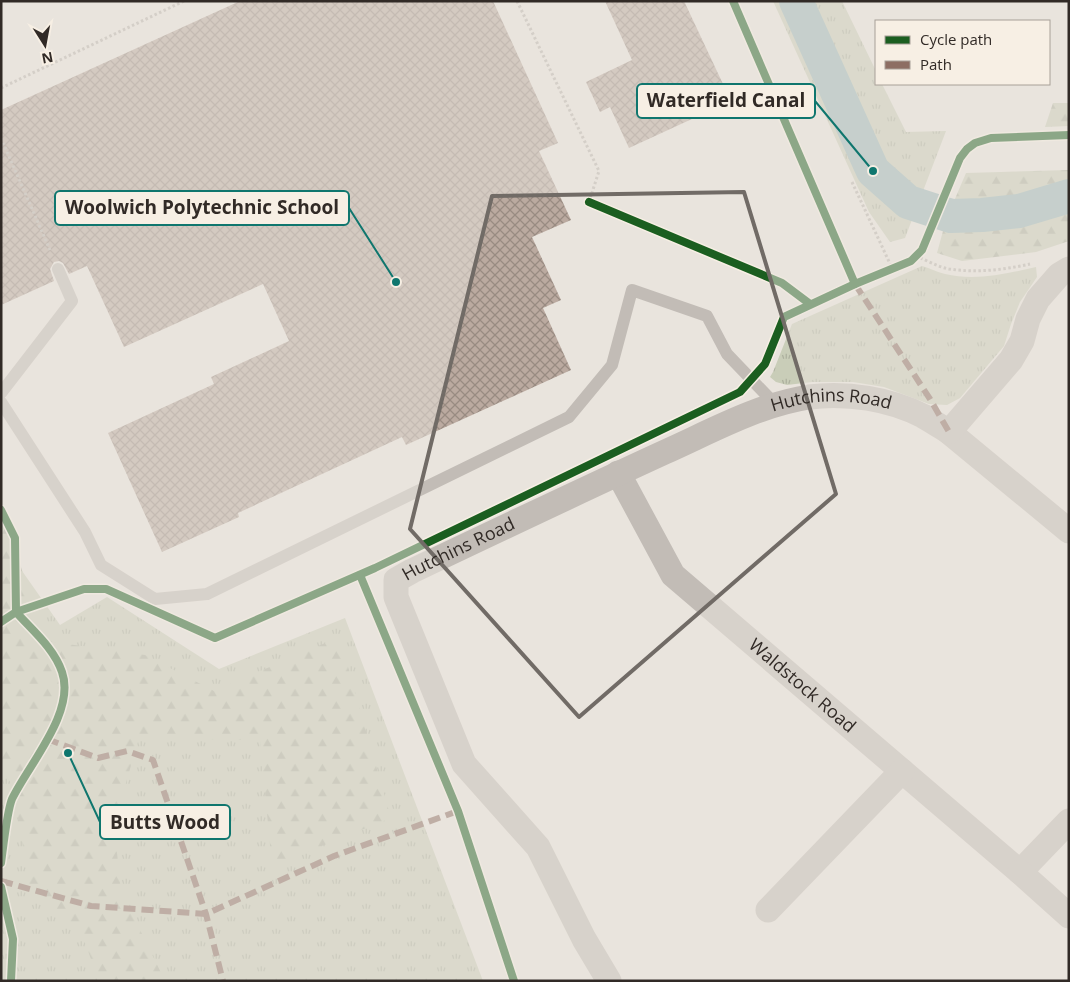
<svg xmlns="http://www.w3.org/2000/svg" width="1070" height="982" font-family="'Open Sans',sans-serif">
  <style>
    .grass { fill: url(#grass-tufts) }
    .forest { fill: url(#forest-firs) }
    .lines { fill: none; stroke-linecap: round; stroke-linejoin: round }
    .canal { stroke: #9bb7b8; stroke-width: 34 }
    .building { fill: url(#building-cross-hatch) }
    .path { stroke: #bbb5af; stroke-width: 3; stroke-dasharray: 2.5 2.5; stroke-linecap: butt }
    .lane { stroke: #c2bcb6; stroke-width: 12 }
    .street { stroke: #c2bcb6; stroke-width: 25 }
    .quiet { stroke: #8d6e63; stroke-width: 6; stroke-dasharray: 12 6; stroke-linecap: butt }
    .cycleway-casing { stroke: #f7efe4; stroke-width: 11 }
    .cycleway { stroke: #1b5e20; stroke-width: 8 }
    .marked { fill: none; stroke: #716b66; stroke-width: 4; stroke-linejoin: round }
    .labels { text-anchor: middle; stroke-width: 5; stroke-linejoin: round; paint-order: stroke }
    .street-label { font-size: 18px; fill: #312a26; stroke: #f7efe4 }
    .leader { fill: none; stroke: #0f766e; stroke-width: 2 }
    .callout-dot { fill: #0f766e; stroke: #f7efe4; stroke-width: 2 }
    .callout { fill: #f7efe4; stroke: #0f766e; stroke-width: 2 }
    .callout-label { font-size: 19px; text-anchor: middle; font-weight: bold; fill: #312a26 }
  </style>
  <defs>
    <pattern id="grass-tufts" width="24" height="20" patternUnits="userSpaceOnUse" patternTransform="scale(1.25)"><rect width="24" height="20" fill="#c9cdb8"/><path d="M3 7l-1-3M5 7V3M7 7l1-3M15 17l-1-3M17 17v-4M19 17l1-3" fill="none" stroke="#adb09e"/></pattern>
    <pattern id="forest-firs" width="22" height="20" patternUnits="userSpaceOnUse" patternTransform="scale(1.25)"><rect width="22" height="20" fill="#c9cdb8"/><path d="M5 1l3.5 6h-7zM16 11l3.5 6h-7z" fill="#adb09e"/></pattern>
    <pattern id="building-cross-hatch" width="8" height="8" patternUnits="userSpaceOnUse" patternTransform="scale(1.25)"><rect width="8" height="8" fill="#bbaaa0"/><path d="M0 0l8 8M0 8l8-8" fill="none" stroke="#998b82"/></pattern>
  </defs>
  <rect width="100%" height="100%" fill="#e9e4dd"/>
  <g class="grass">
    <polygon points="773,1 842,1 876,71 876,84 882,84 906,132 946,131 905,238 890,242 869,212"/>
    <path d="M922,266c7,2 15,6 23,8 30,7 61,0 91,-7l1,10 -17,25 -9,22 -7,22 -44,52 -13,7 -18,-1 -45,-17 -31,-5h-41l-25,3 -11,-3 -6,-5 3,-5 19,-48z"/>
    <polygon points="1,541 60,625 107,597 219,669 345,618 483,981 1,981"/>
  </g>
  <g class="forest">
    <polygon points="1053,103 1069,103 1069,126 1045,127"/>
    <polygon points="1069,170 1069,241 1036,252 962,261 937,253 946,220 966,173"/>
    <polygon points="1,504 27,586 32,639 145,655 214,691 339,637 391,818 272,866 260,740 139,738 114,824 121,891 165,981 99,981 84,940 31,895 13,787 1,767"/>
  </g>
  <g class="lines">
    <polyline class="canal" points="796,1 873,171 908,202 951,216 982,215 1019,211 1069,196"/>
  </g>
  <g class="building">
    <polygon points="240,1 493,1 558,143 539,151 571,220 532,237 561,300 543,308 571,370 406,445 402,437 238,513 239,517 162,552 108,433 214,384 211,377 289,341 263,284 124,347 87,266 69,274 63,263 59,261 54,262 50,269 54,281 1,305 1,110"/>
    <polygon points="605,1 684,1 731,101 629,148 610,107 600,112 586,82 632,60"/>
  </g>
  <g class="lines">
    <g class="path">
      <polyline points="517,1 599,171 589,202"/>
      <polyline points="1,88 184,1"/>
      <polyline points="1,138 50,250"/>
      <polyline points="852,182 892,268"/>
      <path d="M916,256c10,4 22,11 33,13 27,4 54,1 81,-5"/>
    </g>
    <g class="lane">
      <polyline points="1,393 72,301 58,269"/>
      <polyline points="1,402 85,532 101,565 155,599 207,594 569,417 612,365 632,290 707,316 727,354 775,404"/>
    </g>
    <g class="street">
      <polyline points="949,432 1069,531"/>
      <path id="s1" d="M618,473l55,102 347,297 49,-51"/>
      <polyline points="1020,872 1069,916"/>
      <polyline points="768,910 902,771"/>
      <path id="s2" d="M609,981l-25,-42 -46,-92 -74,-83 -68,-167v-17l16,-9c84,-40 168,-80 253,-119 47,-21 93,-47 144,-55 38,-5 81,2 114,19 9,5 18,11 26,16l62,-72 11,-19 6,-22 10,-20 21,-24 10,-6"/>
    </g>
    <g class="quiet">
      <polyline points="855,284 930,399 949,432"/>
      <polyline points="47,739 98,758 127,751 153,760 206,914 223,981"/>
      <polyline points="1,881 91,906 206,914 334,856 458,811"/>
    </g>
    <defs>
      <g id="cycleway">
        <polyline points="733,1 855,284"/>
        <polyline points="589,202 782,283 810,304"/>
        <path d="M1,510l14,28 1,74c16,18 38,36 46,60 14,40 -33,92 -50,127 -5,12 -9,50 -11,64"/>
        <polyline points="360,575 458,811 514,981"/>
        <polyline points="1,622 16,612 84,589 106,589 215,638 375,568 740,392 765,364 784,317 855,284 911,261 922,250 960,158 967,149 975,143 991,138 1069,135"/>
        <polyline points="1,887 13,939 11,981"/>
      </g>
    </defs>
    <use href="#cycleway" class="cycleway-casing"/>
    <use href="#cycleway" class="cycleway"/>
  </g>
  <path d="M0 0H1070V982H0ZM744,192l92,302 -257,223 -169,-188 82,-333z" fill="#e9e4dd" fill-opacity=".55" fill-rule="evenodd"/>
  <path class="marked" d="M744,192l92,302 -257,223 -169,-188 82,-333z"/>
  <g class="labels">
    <g class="street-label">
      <text dy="6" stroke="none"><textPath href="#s2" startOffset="935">Hutchins Road</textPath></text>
      <text dy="6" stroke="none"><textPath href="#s2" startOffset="530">Hutchins Road</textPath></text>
      <text dy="6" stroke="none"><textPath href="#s1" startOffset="286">Waldstock Road</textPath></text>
    </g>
  </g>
  <path class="leader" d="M873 171L815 101M396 282L349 208M68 753L100 822"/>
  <g class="callout-dot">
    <circle cx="873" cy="171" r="5"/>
    <circle cx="396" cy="282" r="5"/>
    <circle cx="68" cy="753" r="5"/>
  </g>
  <g class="callout">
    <rect x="637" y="84" width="178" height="34" rx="5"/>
    <rect x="55" y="191" width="294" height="34" rx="5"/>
    <rect x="100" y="805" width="130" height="34" rx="5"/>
  </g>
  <g class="callout-label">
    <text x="726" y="107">Waterfield Canal</text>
    <text x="202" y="214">Woolwich Polytechnic School</text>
    <text x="165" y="829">Butts Wood</text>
  </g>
  <rect width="1070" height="982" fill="none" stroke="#312a26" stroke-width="5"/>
  <rect x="875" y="20" width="175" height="65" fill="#f7efe4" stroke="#a8a098"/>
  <rect x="885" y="36" width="25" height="8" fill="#1b5e20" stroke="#a8a098"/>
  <text x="920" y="45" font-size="15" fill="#312a26">Cycle path</text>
  <rect x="885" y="61" width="25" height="8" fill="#8d6e63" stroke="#a8a098"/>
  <text x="920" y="70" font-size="15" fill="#312a26">Path</text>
  <g transform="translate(45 45) rotate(169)" stroke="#f7efe4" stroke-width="4" paint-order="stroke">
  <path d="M0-4L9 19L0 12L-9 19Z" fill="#312a26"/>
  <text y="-8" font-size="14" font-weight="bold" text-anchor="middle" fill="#312a26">N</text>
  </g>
</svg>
